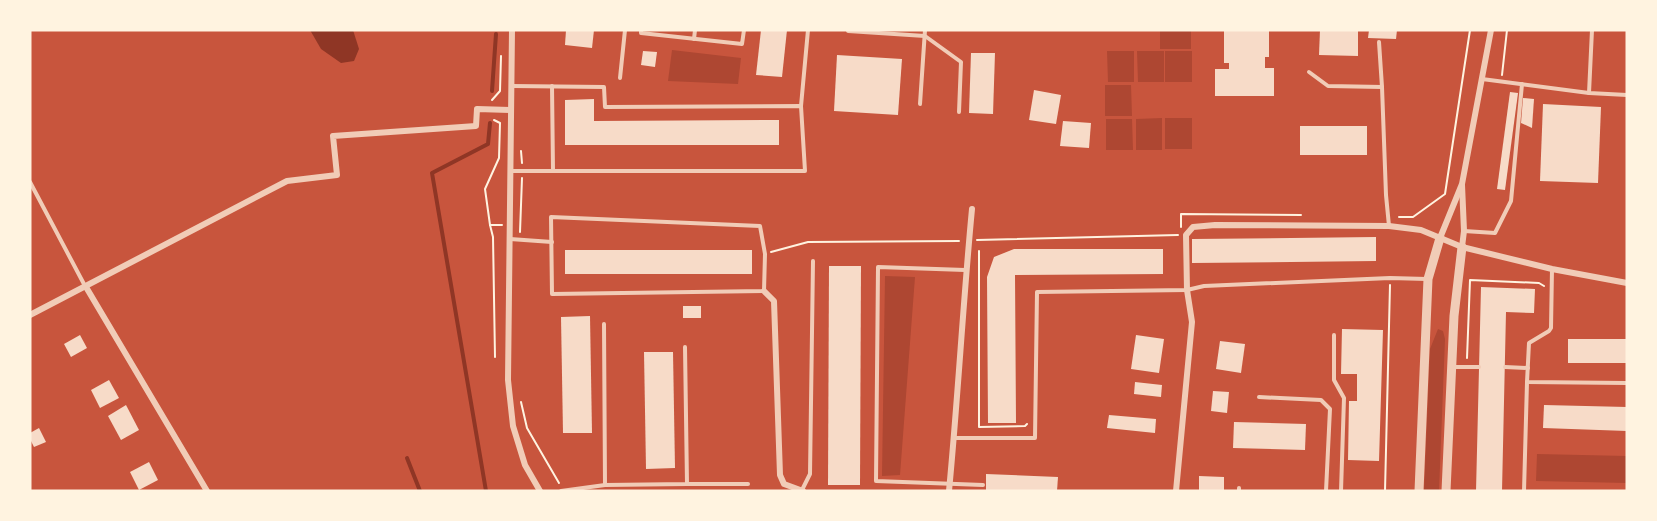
<svg xmlns="http://www.w3.org/2000/svg" width="1657" height="521" font-family="Spectral,serif">
  <style>
    .green { fill: #ae4732 }
    .water { fill: #8f3625 }
    .lines { fill: none; stroke-linecap: round; stroke-linejoin: round }
    .stream { stroke: #8f3625; stroke-width: 4 }
    .building { fill: #f7dbc8 }
    .path { stroke: #fff3e0; stroke-width: 2 }
    .service { stroke: #f1ccb7; stroke-width: 4 }
    .minor { stroke: #f1ccb7; stroke-width: 6 }
    .tertiary { stroke: #f1ccb7; stroke-width: 9 }
  </style>
  <rect width="100%" height="100%" fill="#c8553d"/>
  <g class="green">
    <rect x="1160" y="30" width="31" height="19"/>
    <polygon points="672,50 741,58 738,84 668,81"/>
    <polygon points="1107,51 1134,51 1134,82 1108,82"/>
    <polygon points="1137,51 1164,51 1164,82 1138,82"/>
    <rect x="1165" y="51" width="27" height="31"/>
    <polygon points="1105,85 1131,85 1132,116 1105,116"/>
    <polygon points="1162,118 1162,150 1136,150 1136,119"/>
    <rect x="1165" y="118" width="27" height="31"/>
    <polygon points="1106,119 1132,119 1133,150 1106,150"/>
    <polygon points="885,276 915,277 900,475 882,476"/>
    <polygon points="1438,329 1443,331 1445,339 1439,491 1424,491 1430,349"/>
    <polygon points="1537,454 1627,456 1627,483 1536,481"/>
  </g>
  <polygon class="water" points="310,30 353,30 359,49 354,61 341,63 321,49"/>
  <g class="lines">
    <g class="stream">
      <polyline points="492,91 496,34"/>
      <polyline points="407,458 420,491"/>
      <polyline points="486,491 432,173 488,144 490,123"/>
    </g>
  </g>
  <g class="building">
    <polygon points="566,30 594,30 592,48 565,45"/>
    <polygon points="761,30 787,30 782,77 756,75"/>
    <polygon points="1224,30 1269,30 1269,57 1265,57 1265,68 1274,68 1274,96 1215,96 1215,69 1229,69 1229,63 1224,63"/>
    <polygon points="1320,30 1358,30 1358,56 1319,55"/>
    <polygon points="1369,30 1397,30 1396,39 1368,38"/>
    <polygon points="643,51 657,52 655,67 641,65"/>
    <polygon points="971,53 995,53 993,114 969,113"/>
    <polygon points="837,55 902,59 898,115 834,111"/>
    <polygon points="1034,90 1061,95 1056,124 1029,120"/>
    <polygon points="1510,92 1518,93 1505,190 1497,189"/>
    <polygon points="1523,98 1534,99 1532,128 1521,123"/>
    <polygon points="594,99 594,121 779,120 779,145 565,145 565,100"/>
    <polygon points="1543,104 1601,107 1598,183 1540,181"/>
    <polygon points="1063,121 1091,123 1089,148 1060,146"/>
    <rect x="1300" y="126" width="67" height="29"/>
    <polygon points="1376,237 1376,261 1192,263 1192,239"/>
    <polygon points="1014,249 1163,249 1163,274 1015,275 1016,423 988,423 987,277 994,257"/>
    <rect x="565" y="250" width="187" height="24"/>
    <polygon points="829,266 861,266 860,485 828,485"/>
    <polygon points="1481,287 1535,289 1534,313 1506,312 1502,491 1476,491"/>
    <rect x="683" y="306" width="18" height="12"/>
    <polygon points="590,316 592,433 563,433 561,317"/>
    <polygon points="1342,329 1383,330 1379,461 1348,460 1349,401 1357,401 1357,374 1341,374"/>
    <polygon points="80,335 87,348 71,357 64,344"/>
    <polygon points="1136,335 1164,339 1159,373 1131,369"/>
    <rect x="1568" y="339" width="59" height="24"/>
    <polygon points="1220,341 1245,344 1241,373 1216,369"/>
    <polygon points="644,352 673,352 675,468 646,469"/>
    <polygon points="109,380 119,398 100,408 91,390"/>
    <polygon points="1135,382 1162,385 1161,397 1134,394"/>
    <polygon points="1213,391 1229,392 1227,413 1211,411"/>
    <polygon points="126,405 139,430 121,440 108,416"/>
    <polygon points="1544,405 1627,407 1627,431 1543,428"/>
    <polygon points="1109,415 1156,419 1155,433 1107,428"/>
    <polygon points="1234,422 1306,424 1305,450 1233,448"/>
    <polygon points="39,428 46,442 34,447 30,439 30,433"/>
    <polygon points="149,462 158,480 139,490 130,472"/>
    <polygon points="986,474 1058,477 1057,491 986,491"/>
    <polygon points="1199,476 1224,477 1224,491 1199,491"/>
  </g>
  <g class="lines">
    <g class="path">
      <polyline points="1502,75 1507,30"/>
      <polyline points="492,100 500,91 501,56"/>
      <polyline points="494,120 500,123 499,158 485,189 490,225 502,225"/>
      <polyline points="521,151 522,163"/>
      <polyline points="1399,217 1413,217 1445,194 1470,30"/>
      <polyline points="490,225 493,237 495,357"/>
      <polyline points="1181,227 1181,214 1301,215"/>
      <polyline points="520,232 522,178"/>
      <polyline points="977,240 1178,235"/>
      <polyline points="979,251 979,427 1025,426 1027,424"/>
      <polyline points="771,252 808,242 959,241"/>
      <polyline points="1467,358 1470,280 1539,283 1544,286"/>
      <polyline points="521,402 527,428 559,483"/>
      <polyline points="1385,491 1390,285"/>
    </g>
    <g class="service">
      <polyline points="641,30 641,33 742,44 744,30"/>
      <polyline points="848,31 925,36 961,62 959,112"/>
      <polyline points="694,39 695,30"/>
      <polyline points="1379,42 1382,87"/>
      <polyline points="1309,72 1328,86 1382,87 1386,195 1389,226"/>
      <polyline points="620,78 625,30"/>
      <polyline points="1482,79 1589,93 1627,95"/>
      <polyline points="552,86 553,171"/>
      <polyline points="1589,93 1592,30"/>
      <polyline points="920,104 925,30"/>
      <polyline points="801,106 808,30"/>
      <polyline points="510,171 805,171 801,106 605,107 604,87 512,86"/>
      <polyline points="30,182 85,286"/>
      <polygon points="551,217 760,226 765,254 764,291 552,294"/>
      <polyline points="1464,231 1495,233 1511,201 1522,84"/>
      <polyline points="510,239 552,242"/>
      <polyline points="1552,269 1551,328 1549,331 1529,343 1527,382 1627,383"/>
      <polyline points="965,270 878,267 876,481 983,485"/>
      <polyline points="604,324 605,485"/>
      <polyline points="1334,335 1334,380 1344,398 1341,491"/>
      <polyline points="1453,367 1479,367"/>
      <polyline points="1505,367 1528,368"/>
      <polyline points="1259,397 1321,400 1330,409 1326,491"/>
      <polyline points="955,438 1035,438 1037,292 1187,290 1204,286 1390,278 1427,279"/>
      <polyline points="687,484 748,484"/>
      <polyline points="1239,488 1239,491"/>
      <polyline points="802,490 810,474 813,261"/>
      <polyline points="561,491 605,485 687,484 685,347"/>
      <polyline points="1524,491 1527,382"/>
    </g>
    <g class="minor">
      <polyline points="512,30 508,380 513,426 525,465 540,491"/>
      <polyline points="1440,238 1462,184 1491,30"/>
      <polyline points="1462,247 1464,231 1462,185"/>
      <polyline points="86,287 207,491"/>
      <polyline points="764,291 774,301 780,475 784,484 803,491"/>
      <polyline points="30,315 287,181 337,175 333,136 476,126 477,109 510,110"/>
      <path d="M949,491c9,-94 14,-188 23,-282"/>
      <polyline points="1176,491 1192,322 1187,290 1186,235 1193,227 1215,225 1389,226 1421,230 1462,247 1552,269 1627,283"/>
    </g>
    <g class="tertiary">
      <polyline points="1419,491 1428,279 1440,238"/>
      <polyline points="1446,491 1454,316 1462,247"/>
    </g>
  </g>
  <rect width="1657" height="521" fill="none" stroke="#fff3e0" stroke-width="63"/>
</svg>
